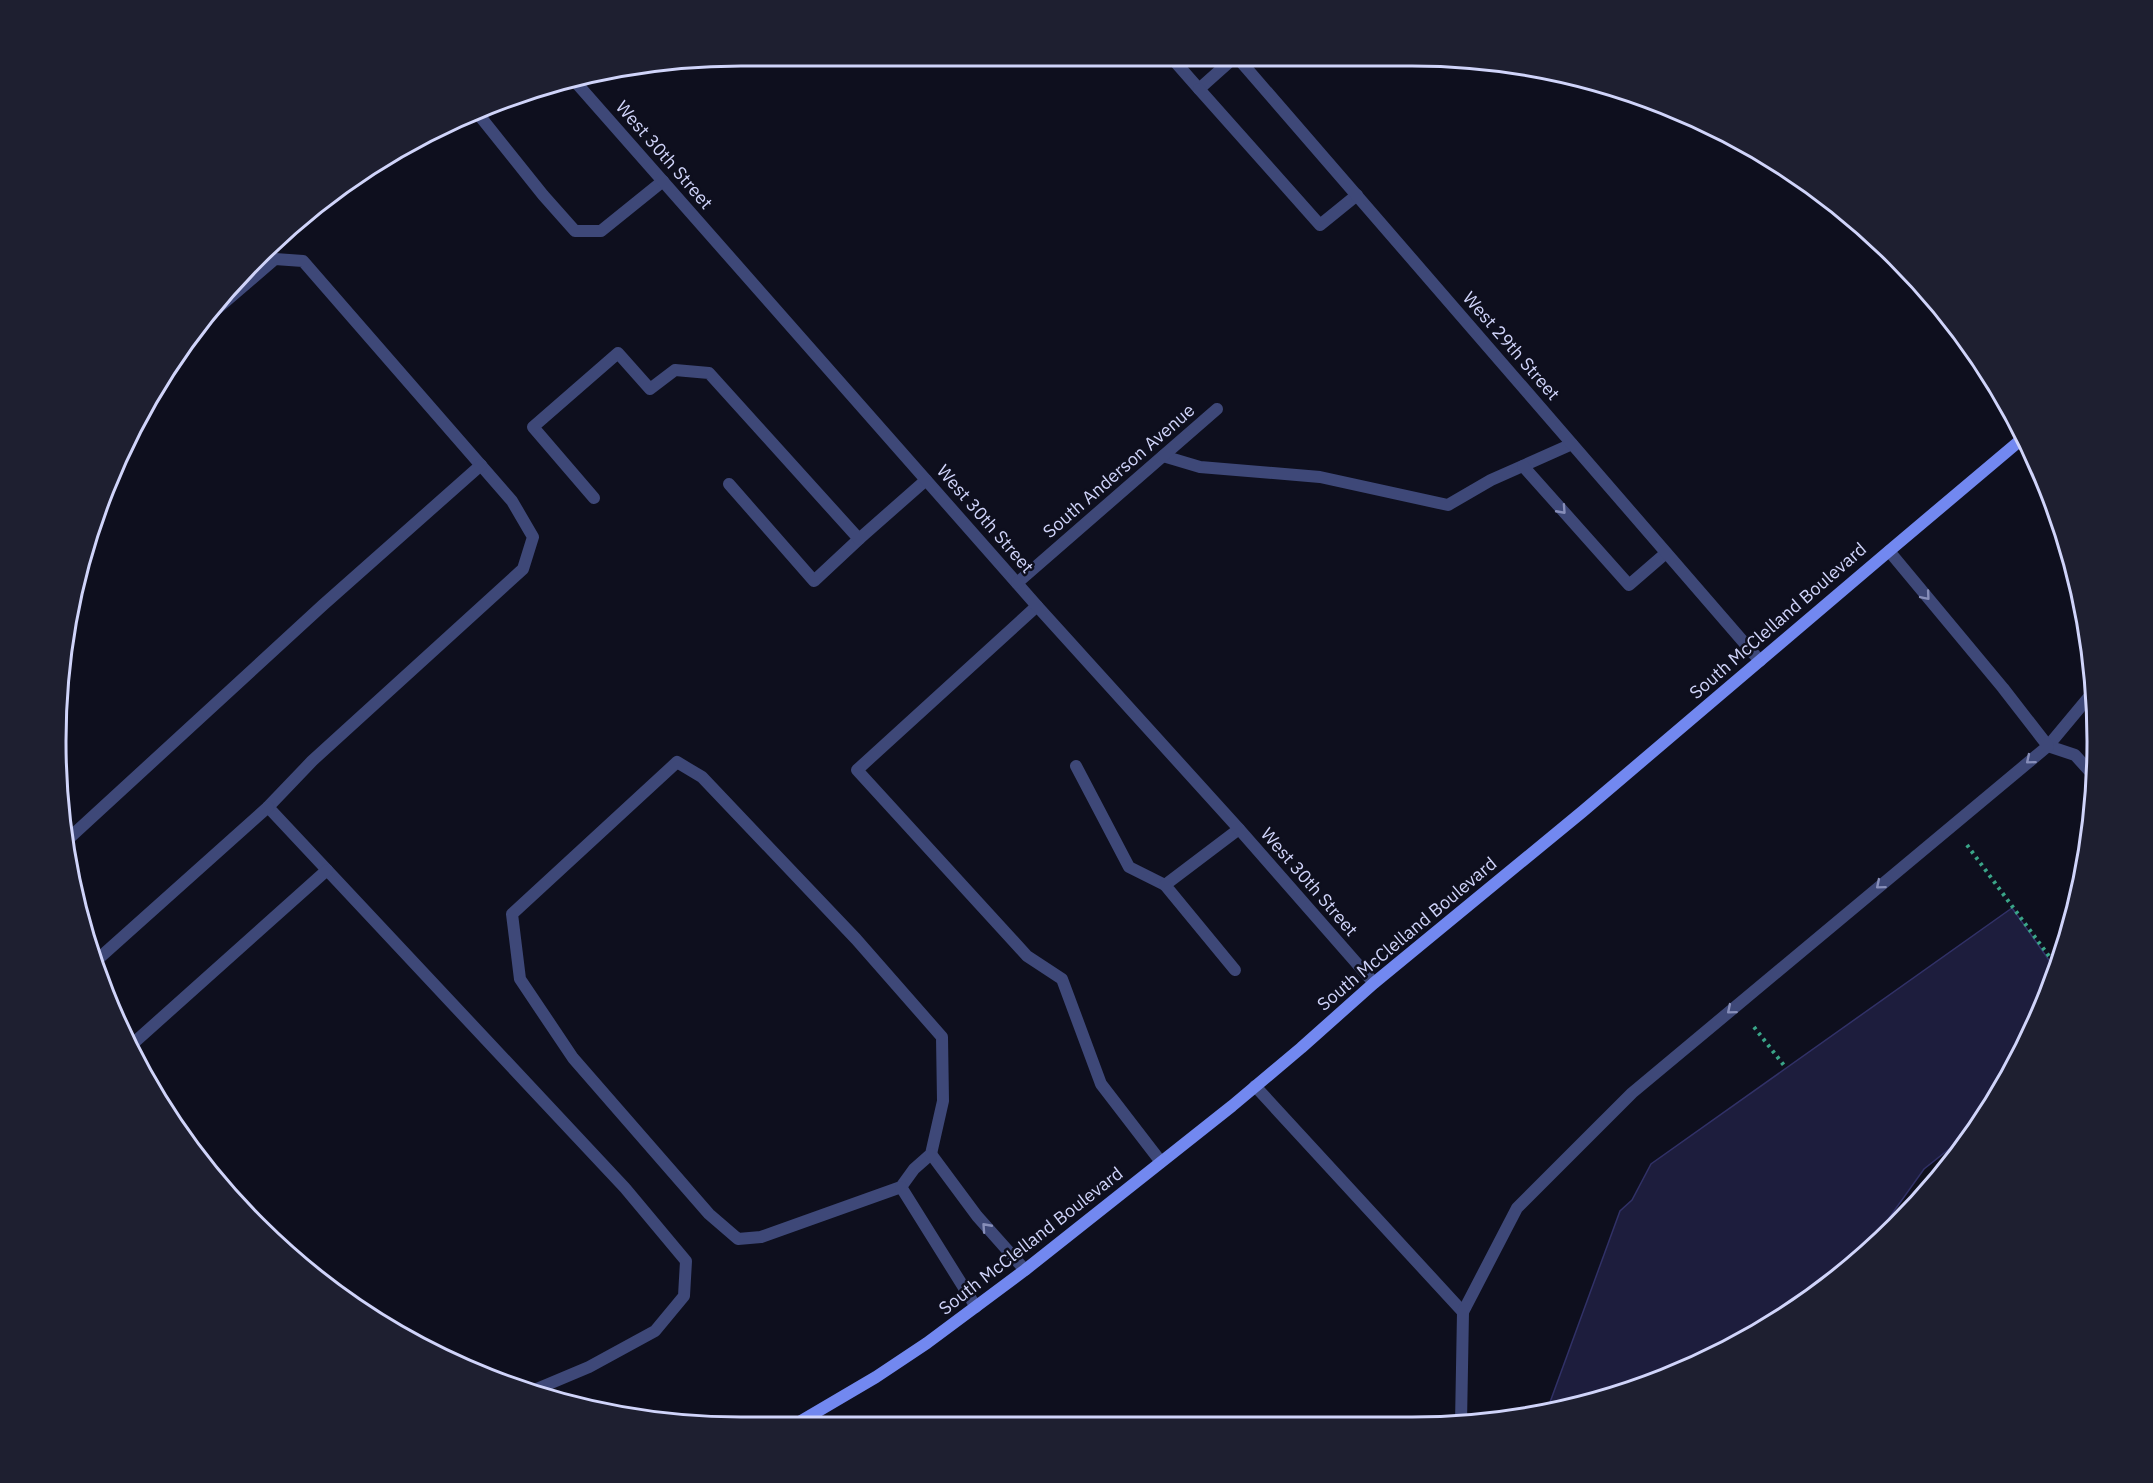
<svg xmlns="http://www.w3.org/2000/svg" width="2153" height="1483" font-family="'IBM Plex Sans',sans-serif">
  <style>
    .building { fill: #1d1d3d; stroke: #313167; stroke-width: 1.5 }
    .lines { fill: none; stroke-linecap: round; stroke-linejoin: round }
    .path { stroke: #3aa588; stroke-width: 4; stroke-dasharray: 3 4.5; stroke-linecap: butt }
    .lane { stroke: #3e4878; stroke-width: 12 }
    .street { stroke: #3e4878; stroke-width: 12 }
    .secondary { stroke: #7288f0; stroke-width: 12 }
    .oneway { stroke: #878eb9 }
    .labels { text-anchor: middle; stroke-width: 5; stroke-linejoin: round; paint-order: stroke }
    .street-label { font-size: 18px; fill: #d0d4fa; stroke: #0e0f1e }
    .rim { fill: none; stroke: #d0d4fa; stroke-width: 3 }
  </style>
  <rect width="100%" height="100%" fill="#0e0f1e"/>
  <polygon class="building" points="2012,908 2056,970 2045,1004 1982,1123 1924,1169 1889,1218 1886,1236 1793,1312 1715,1357 1548,1413 1549,1405 1620,1211 1632,1200 1651,1164"/>
  <g class="lines">
    <g class="path">
      <polyline points="1967,845 2057,967"/>
      <polyline points="1754,1027 1786,1068"/>
    </g>
    <g class="lane">
      <polyline points="1170,56 1199,89 1236,56"/>
      <polyline points="1199,89 1320,225 1357,195"/>
      <polyline points="475,110 543,195 575,231 601,231 663,181"/>
      <polyline points="197,326 275,259 303,261 512,501 533,537 523,569 312,761 268,807 625,1188 686,1261 684,1296 655,1331 589,1367 532,1391"/>
      <polyline points="1163,456 1200,467 1320,477 1448,505 1491,480 1572,444"/>
      <polyline points="1523,466 1629,585 1666,553"/>
      <polyline points="729,484 814,581 859,539"/>
      <polyline points="594,498 533,427 618,353 650,389 675,370 709,373 859,539 926,480"/>
      <polyline points="1037,606 857,770 1027,956 1062,979 1101,1084 1161,1162"/>
      <polyline points="2093,692 2048,746 2075,755 2094,776"/>
      <polygon points="677,762 702,777 856,939 942,1037 943,1101 931,1154 914,1169 901,1187 761,1237 738,1239 709,1214 573,1058 520,979 512,914"/>
      <polyline points="1076,766 1129,867 1165,885"/>
      <polyline points="65,842 323,605 481,465"/>
      <polyline points="97,960 268,807"/>
      <polyline points="1235,970 1165,885 1239,829"/>
      <polyline points="128,1048 327,870"/>
      <polyline points="1255,1086 1463,1312"/>
      <polyline points="931,1154 977,1216 1025,1270"/>
      <polyline points="901,1187 976,1307"/>
      <polyline points="1461,1423 1463,1312 1517,1208 1632,1093 2048,746 2003,688 1889,551"/>
    </g>
    <g class="street">
      <polyline points="1236,56 1760,661"/>
      <polyline points="572,78 1037,606 1239,829 1374,983"/>
      <polyline points="1017,583 1217,409"/>
    </g>
    <polyline class="secondary" points="791,1427 876,1377 927,1343 1025,1270 1232,1106 1301,1048 1374,983 1582,812 1889,551 2023,438"/>
  </g>
  <defs><path id="oneway-chevron" d="M-2-3.5L2.5 0L-2 3.5" fill="none" stroke-width="1.6" stroke-linecap="round" stroke-linejoin="round" transform="scale(1.5)"/></defs>
  <g class="oneway">
    <use href="#oneway-chevron" transform="translate(1562 510) rotate(48)"/>
    <use href="#oneway-chevron" transform="translate(1926 596) rotate(50)"/>
    <use href="#oneway-chevron" transform="translate(2030 760) rotate(140)"/>
    <use href="#oneway-chevron" transform="translate(1880 885) rotate(140)"/>
    <use href="#oneway-chevron" transform="translate(1731 1010) rotate(140)"/>
    <use href="#oneway-chevron" transform="translate(986 1227) rotate(-132)"/>
  </g>
  <g class="labels">
    <g class="street-label">
      <text transform="translate(664 155) rotate(49)" y="6">West 30th Street</text>
      <text transform="translate(1511 346) rotate(49)" y="6">West 29th Street</text>
      <text transform="translate(1119 471) rotate(-41)" y="6">South Anderson Avenue</text>
      <text transform="translate(985 519) rotate(49)" y="6">West 30th Street</text>
      <text transform="translate(1778 621) rotate(-41)" y="6">South McClelland Boulevard</text>
      <text transform="translate(1309 882) rotate(49)" y="6">West 30th Street</text>
      <text transform="translate(1407 934) rotate(-40)" y="6">South McClelland Boulevard</text>
      <text transform="translate(1031 1241) rotate(-38)" y="6">South McClelland Boulevard</text>
    </g>
  </g>
  <path d="M0 0H2153V1483H0ZM741 66H1412A675 675 0 0 1 2087 741V742A675 675 0 0 1 1412 1417H741A675 675 0 0 1 66 742V741A675 675 0 0 1 741 66Z" fill="#1e1f30" fill-rule="evenodd"/>
  <path class="rim" d="M741 66H1412A675 675 0 0 1 2087 741V742A675 675 0 0 1 1412 1417H741A675 675 0 0 1 66 742V741A675 675 0 0 1 741 66Z"/>
</svg>
